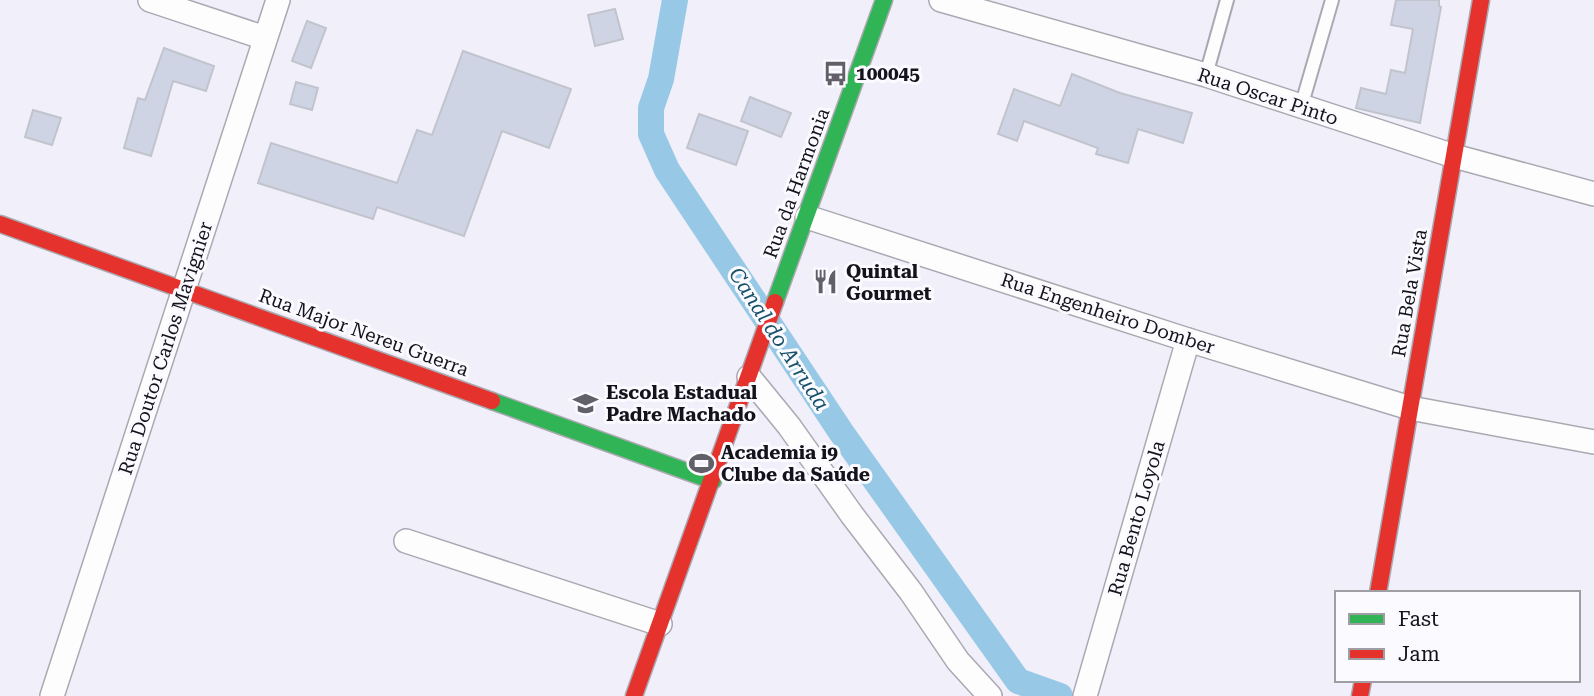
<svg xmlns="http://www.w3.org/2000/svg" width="1594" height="696" font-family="'Roboto Serif',serif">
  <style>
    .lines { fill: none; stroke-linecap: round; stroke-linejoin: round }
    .canal { stroke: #97c9e6; stroke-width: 26 }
    .building { fill: #ced4e4; stroke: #c2c4cd; stroke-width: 2 }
    .lane-casing { stroke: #aaa9b1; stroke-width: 16 }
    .street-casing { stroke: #aaa9b1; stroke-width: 26 }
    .fast-casing { stroke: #aaa9b1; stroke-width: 19 }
    .jam-casing { stroke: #aaa9b1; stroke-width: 19 }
    .lane { stroke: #fdfdfe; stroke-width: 12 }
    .street { stroke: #fdfdfe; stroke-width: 23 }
    .fast { stroke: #30b455; stroke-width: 16 }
    .jam { stroke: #e5322d; stroke-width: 16 }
    .labels { text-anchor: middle; stroke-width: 6; stroke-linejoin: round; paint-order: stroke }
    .poi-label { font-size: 19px; font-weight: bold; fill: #14131b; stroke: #fafaff; text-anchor: start }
    .street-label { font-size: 19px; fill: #14131b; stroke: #fafaff }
    .water-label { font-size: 21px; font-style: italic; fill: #17516a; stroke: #fafaff }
  </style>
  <rect width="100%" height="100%" fill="#f0effa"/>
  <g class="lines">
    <polyline class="canal" points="675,0 661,79 651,108 651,134 667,170 841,432 1018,681 1060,696"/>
  </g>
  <g class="building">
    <polygon points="1396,0 1439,0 1439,6 1441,7 1420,123 1356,108 1361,88 1386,94 1391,70 1405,73 1413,29 1391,25"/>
    <polygon points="615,9 623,39 595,46 588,15"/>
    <polygon points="307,21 326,28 311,68 292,61"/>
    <polygon points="164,48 214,66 206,91 173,81 151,156 124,148 138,98 145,100"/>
    <polygon points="463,51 571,89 549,148 502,131 464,236 377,207 373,219 258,183 271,143 397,183 417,130 432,135"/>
    <polygon points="1072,74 1120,93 1192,113 1183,143 1138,129 1128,163 1096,154 1098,148 1024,121 1017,141 998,134 1014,89 1060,106"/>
    <polygon points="296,82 318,88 312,110 290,104"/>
    <polygon points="750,97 791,113 781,137 741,121"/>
    <polygon points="33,110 61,118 52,145 25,137"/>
    <polygon points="699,114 748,131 736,165 687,148"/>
  </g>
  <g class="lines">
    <defs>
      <g id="lane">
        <polyline points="1206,75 1227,0"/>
        <polyline points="1301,107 1332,0"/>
      </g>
      <g id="street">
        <polyline points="150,0 265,38"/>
        <polyline points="941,0 1206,75 1454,156 1594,194"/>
        <polyline points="807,217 1188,340 1410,408 1594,442"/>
        <polyline points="749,377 789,426 852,515 911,592 958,661 990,696"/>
        <polyline points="406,541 660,624"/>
        <polyline points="52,696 278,0"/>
        <polyline points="1085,696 1188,340"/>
      </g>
      <g id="fast">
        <polyline points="775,302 884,0"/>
        <polyline points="492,401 713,481"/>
      </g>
      <g id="jam">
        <polyline points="0,224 492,401"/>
        <polyline points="1378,593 1481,0"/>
        <polyline points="634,696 775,302"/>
        <polyline points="1360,696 1363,680"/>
      </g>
    </defs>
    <use href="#lane" class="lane-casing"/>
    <use href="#street" class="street-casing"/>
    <use href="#fast" class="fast-casing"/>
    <use href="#jam" class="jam-casing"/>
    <use href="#lane" class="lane"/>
    <use href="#street" class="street"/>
    <use href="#fast" class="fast"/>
    <use href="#jam" class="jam"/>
  </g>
  <defs>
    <symbol id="bus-bare" viewBox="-9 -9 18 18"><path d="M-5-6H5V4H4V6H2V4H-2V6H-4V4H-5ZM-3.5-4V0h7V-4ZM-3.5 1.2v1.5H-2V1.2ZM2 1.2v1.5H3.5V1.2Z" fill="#616069" stroke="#fafaff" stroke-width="2.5" paint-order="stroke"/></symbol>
    <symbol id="restaurant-bare" viewBox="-9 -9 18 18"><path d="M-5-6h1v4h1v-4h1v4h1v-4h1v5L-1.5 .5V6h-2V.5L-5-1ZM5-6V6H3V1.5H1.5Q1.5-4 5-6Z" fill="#616069" stroke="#fafaff" stroke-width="2.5" paint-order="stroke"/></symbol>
    <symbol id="school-bare" viewBox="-9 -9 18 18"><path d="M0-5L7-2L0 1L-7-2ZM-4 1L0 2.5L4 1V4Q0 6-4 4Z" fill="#616069" stroke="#fafaff" stroke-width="2.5" paint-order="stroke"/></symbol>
    <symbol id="stadium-bare" viewBox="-9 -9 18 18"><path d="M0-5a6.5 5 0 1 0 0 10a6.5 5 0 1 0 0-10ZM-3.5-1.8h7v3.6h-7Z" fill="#616069" stroke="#fafaff" stroke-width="2.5" paint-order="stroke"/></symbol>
  </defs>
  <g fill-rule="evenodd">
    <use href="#bus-bare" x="818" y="56" width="35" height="35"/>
    <use href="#restaurant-bare" x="808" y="264" width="35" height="35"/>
    <use href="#school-bare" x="568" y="386" width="35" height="35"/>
    <use href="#stadium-bare" x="684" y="446" width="35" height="35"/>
  </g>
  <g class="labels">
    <g class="poi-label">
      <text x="856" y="80">100045</text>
      <text x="846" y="278">Quintal<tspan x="846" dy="22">Gourmet</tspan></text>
      <text x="606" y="399">Escola Estadual<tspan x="606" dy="22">Padre Machado</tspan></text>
      <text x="721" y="459">Academia i9<tspan x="721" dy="22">Clube da Saúde</tspan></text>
    </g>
    <g class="street-label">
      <text transform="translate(1268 96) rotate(18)" y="7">Rua Oscar Pinto</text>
      <text transform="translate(796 183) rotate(-70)" y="7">Rua da Harmonia</text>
      <text transform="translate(1409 293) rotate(-80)" y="7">Rua Bela Vista</text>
      <text transform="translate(1108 313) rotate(18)" y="7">Rua Engenheiro Domber</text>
      <text transform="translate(364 332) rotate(20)" y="7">Rua Major Nereu Guerra</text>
      <text transform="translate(165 348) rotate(-72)" y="7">Rua Doutor Carlos Mavignier</text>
      <text transform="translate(1136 518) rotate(-74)" y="7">Rua Bento Loyola</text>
    </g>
    <g class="water-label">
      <text transform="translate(779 339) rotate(57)" y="7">Canal do Arruda</text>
    </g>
  </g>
  <rect x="1335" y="591" width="245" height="91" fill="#fafaff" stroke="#9e9ea4" stroke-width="2"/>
  <rect x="1349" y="614" width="35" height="10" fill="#30b455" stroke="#9e9ea4" stroke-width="2"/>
  <text x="1398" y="626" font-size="21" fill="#14131b">Fast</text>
  <rect x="1349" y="649" width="35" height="10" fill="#e5322d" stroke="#9e9ea4" stroke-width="2"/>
  <text x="1398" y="661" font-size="21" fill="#14131b">Jam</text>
</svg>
